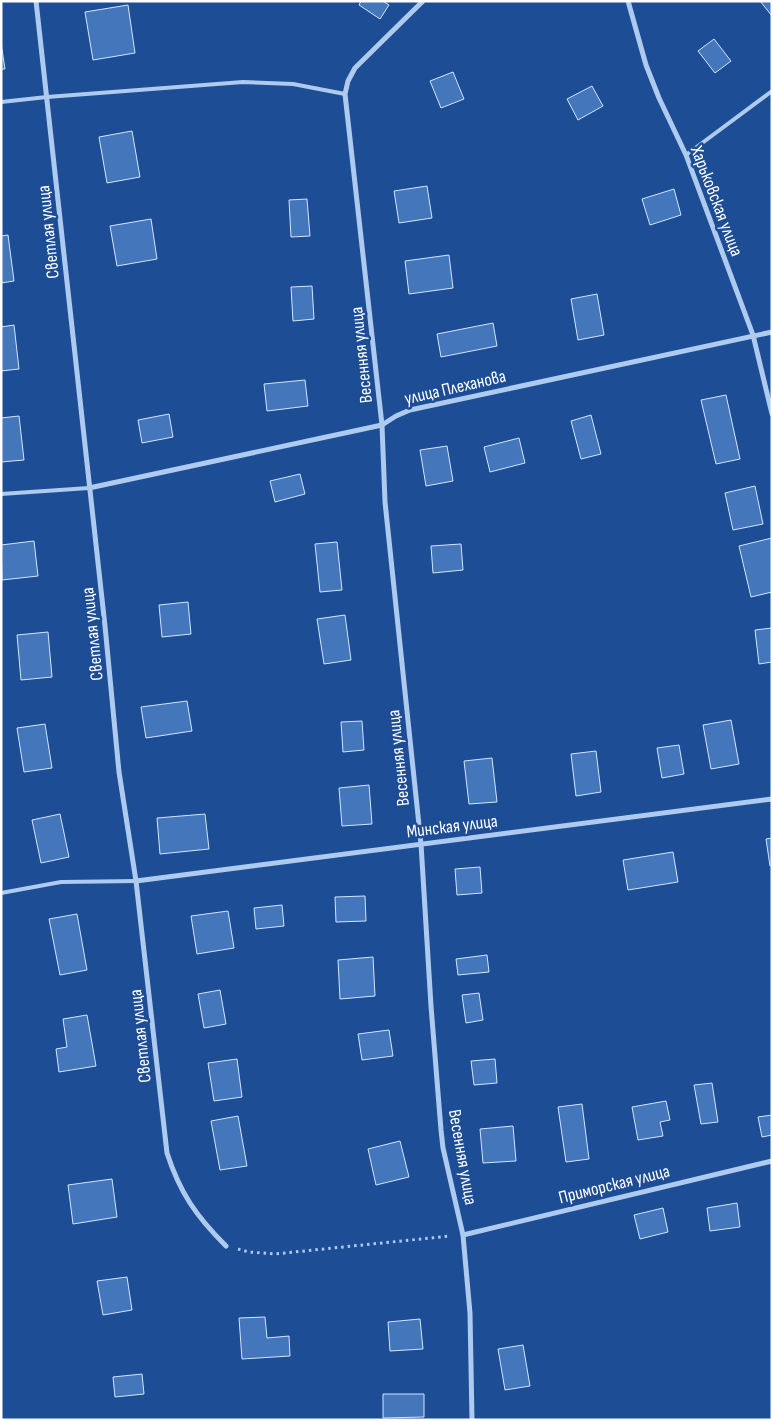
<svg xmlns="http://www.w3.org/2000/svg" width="773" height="1421" font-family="'Sofia Sans Condensed',sans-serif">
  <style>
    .building { fill: #4476bb; stroke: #d5e5fb }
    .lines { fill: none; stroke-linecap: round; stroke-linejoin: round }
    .path { stroke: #afcaef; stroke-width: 3; stroke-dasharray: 2.5 4; stroke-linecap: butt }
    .service { stroke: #afcaef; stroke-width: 4 }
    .minor { stroke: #afcaef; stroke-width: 5 }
    .labels { text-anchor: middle; stroke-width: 5; stroke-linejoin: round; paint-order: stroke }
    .street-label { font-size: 18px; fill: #fff; stroke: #1c4d95 }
  </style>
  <rect width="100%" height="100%" fill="#1c4d95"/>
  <g class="building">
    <polygon points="361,1 383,1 389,5 380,19 359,5"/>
    <polygon points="760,1 772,1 772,16"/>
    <polygon points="128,5 135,53 93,60 85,12"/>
    <polygon points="714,39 731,61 715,73 698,51"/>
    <polygon points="1,43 5,69 1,69"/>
    <polygon points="453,72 464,99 441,108 430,81"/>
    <polygon points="592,86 603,106 578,120 567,99"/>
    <polygon points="132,131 140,177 107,183 99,137"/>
    <polygon points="427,186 432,218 399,223 394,191"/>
    <polygon points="674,189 681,215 650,225 642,199"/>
    <polygon points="307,199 310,236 291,237 289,200"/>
    <polygon points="151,219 157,259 117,266 110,226"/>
    <polygon points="8,235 14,281 1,283 1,236"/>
    <polygon points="449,255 453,288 409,294 405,261"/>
    <polygon points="312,286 314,319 293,321 291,287"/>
    <polygon points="597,294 604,335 578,340 571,299"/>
    <polygon points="493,323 497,346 441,357 437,334"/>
    <polygon points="14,325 19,369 1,371 1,327"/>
    <polygon points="305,380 308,406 267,411 264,384"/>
    <polygon points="726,395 740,459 716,464 701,400"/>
    <polygon points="169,414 173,437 142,443 138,420"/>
    <polygon points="591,415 601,454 581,459 571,421"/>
    <polygon points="19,416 24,460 1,462 1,418"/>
    <polygon points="519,438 525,463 490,472 484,447"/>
    <polygon points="447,446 453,481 426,486 420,450"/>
    <polygon points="300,474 305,494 275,502 270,481"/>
    <polygon points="755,486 763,524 733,530 725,493"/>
    <polygon points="772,538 772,592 751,597 739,546"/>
    <polygon points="34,541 38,576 2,580 1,545"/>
    <polygon points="337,542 342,590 320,592 315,544"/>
    <polygon points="461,544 463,570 433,573 431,546"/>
    <polygon points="188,602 191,634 162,637 159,605"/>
    <polygon points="345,615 351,660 324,664 317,619"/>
    <polygon points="772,628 772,662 759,664 755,630"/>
    <polygon points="48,632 52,677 21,680 17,635"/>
    <polygon points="187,701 192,731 146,738 141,707"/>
    <polygon points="731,720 739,764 711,769 703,725"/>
    <polygon points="362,721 364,750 343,752 341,722"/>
    <polygon points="45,724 52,768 24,772 17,728"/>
    <polygon points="679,745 684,774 662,778 657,748"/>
    <polygon points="596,751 601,792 576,796 571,754"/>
    <polygon points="492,758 497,802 469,804 464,761"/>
    <polygon points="369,785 372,824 342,826 339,788"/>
    <polygon points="60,814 69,857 41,863 32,820"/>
    <polygon points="205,814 209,849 160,854 157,818"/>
    <polygon points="772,838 772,865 770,866 766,839"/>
    <polygon points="673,852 678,882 628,890 623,860"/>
    <polygon points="480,867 482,893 457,895 455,869"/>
    <polygon points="365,896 366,921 336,922 335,897"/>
    <polygon points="282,905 284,926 256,929 254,908"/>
    <polygon points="228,911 234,948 197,954 191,916"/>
    <polygon points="77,914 87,970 60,975 49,919"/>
    <polygon points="487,955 489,972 458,975 456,959"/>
    <polygon points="373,957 375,996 340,999 338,960"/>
    <polygon points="220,990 226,1024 204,1028 198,994"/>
    <polygon points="479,993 483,1020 466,1023 462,995"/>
    <polygon points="87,1015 96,1066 59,1072 56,1049 67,1047 63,1019"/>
    <polygon points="389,1030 393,1056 362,1060 358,1034"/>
    <polygon points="237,1059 242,1097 214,1101 208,1063"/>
    <polygon points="495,1059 497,1083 474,1085 471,1061"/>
    <polygon points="712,1083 718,1122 701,1124 694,1085"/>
    <polygon points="666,1101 670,1120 660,1122 663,1136 638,1140 632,1107"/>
    <polygon points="582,1104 589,1159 566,1162 558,1107"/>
    <polygon points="772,1115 772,1135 762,1137 758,1117"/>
    <polygon points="238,1116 247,1166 220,1170 211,1121"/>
    <polygon points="513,1126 516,1161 483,1163 480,1129"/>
    <polygon points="400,1141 409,1177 376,1185 368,1149"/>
    <polygon points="112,1179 117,1217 73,1224 68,1185"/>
    <polygon points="737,1203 740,1227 710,1231 707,1208"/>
    <polygon points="663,1208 668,1232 640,1239 634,1215"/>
    <polygon points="127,1277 132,1310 103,1315 97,1281"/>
    <polygon points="265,1317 267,1338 289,1336 290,1356 242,1359 239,1318"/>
    <polygon points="420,1319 423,1349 390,1351 388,1322"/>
    <polygon points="523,1345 530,1386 505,1390 498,1349"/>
    <polygon points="142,1374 144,1394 115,1397 113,1377"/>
    <polygon points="383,1394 424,1394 424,1417 383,1418"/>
  </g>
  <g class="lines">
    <polyline class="path" points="238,1249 249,1252 275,1254 450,1236"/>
    <g class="service">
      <polyline points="1,102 47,97 243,82 293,84 345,94"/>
      <polyline points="686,155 772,91"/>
      <polyline points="1,494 89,488"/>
      <polyline points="1,893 61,882 136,881"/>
    </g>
    <g class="minor">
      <path d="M36,1l69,625 14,146 17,109 31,272c13,40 29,63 59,93"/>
      <polyline points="423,1 355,68 348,81 345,94 382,425 385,502 421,844 431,1006 441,1130 443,1148 463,1235 470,1313 472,1420"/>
      <polyline points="628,1 646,65 659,98 686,155 753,335 772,414"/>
      <polyline points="89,488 382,425 396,416 410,410 772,332"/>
      <polyline points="136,881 772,799"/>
      <polyline points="463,1235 772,1161"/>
    </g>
  </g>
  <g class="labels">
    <g class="street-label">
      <text transform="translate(717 201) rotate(69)" y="6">Харьковская улица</text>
      <text transform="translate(48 232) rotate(-96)" y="6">Светлая улица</text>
      <text transform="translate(361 355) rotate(-96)" y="6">Весенняя улица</text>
      <text transform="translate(455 387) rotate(-13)" y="6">улица Плеханова</text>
      <text transform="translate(92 634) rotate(-96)" y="6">Светлая улица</text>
      <text transform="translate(398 758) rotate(-96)" y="6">Весенняя улица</text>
      <text transform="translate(452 826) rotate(-7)" y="6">Минская улица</text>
      <text transform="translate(140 1036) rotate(-96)" y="6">Светлая улица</text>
      <text transform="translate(463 1157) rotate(80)" y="6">Весенняя улица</text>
      <text transform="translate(614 1184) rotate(-14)" y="6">Приморская улица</text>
    </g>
  </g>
  <rect width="773" height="1421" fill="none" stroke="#ffffff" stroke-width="5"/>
</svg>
